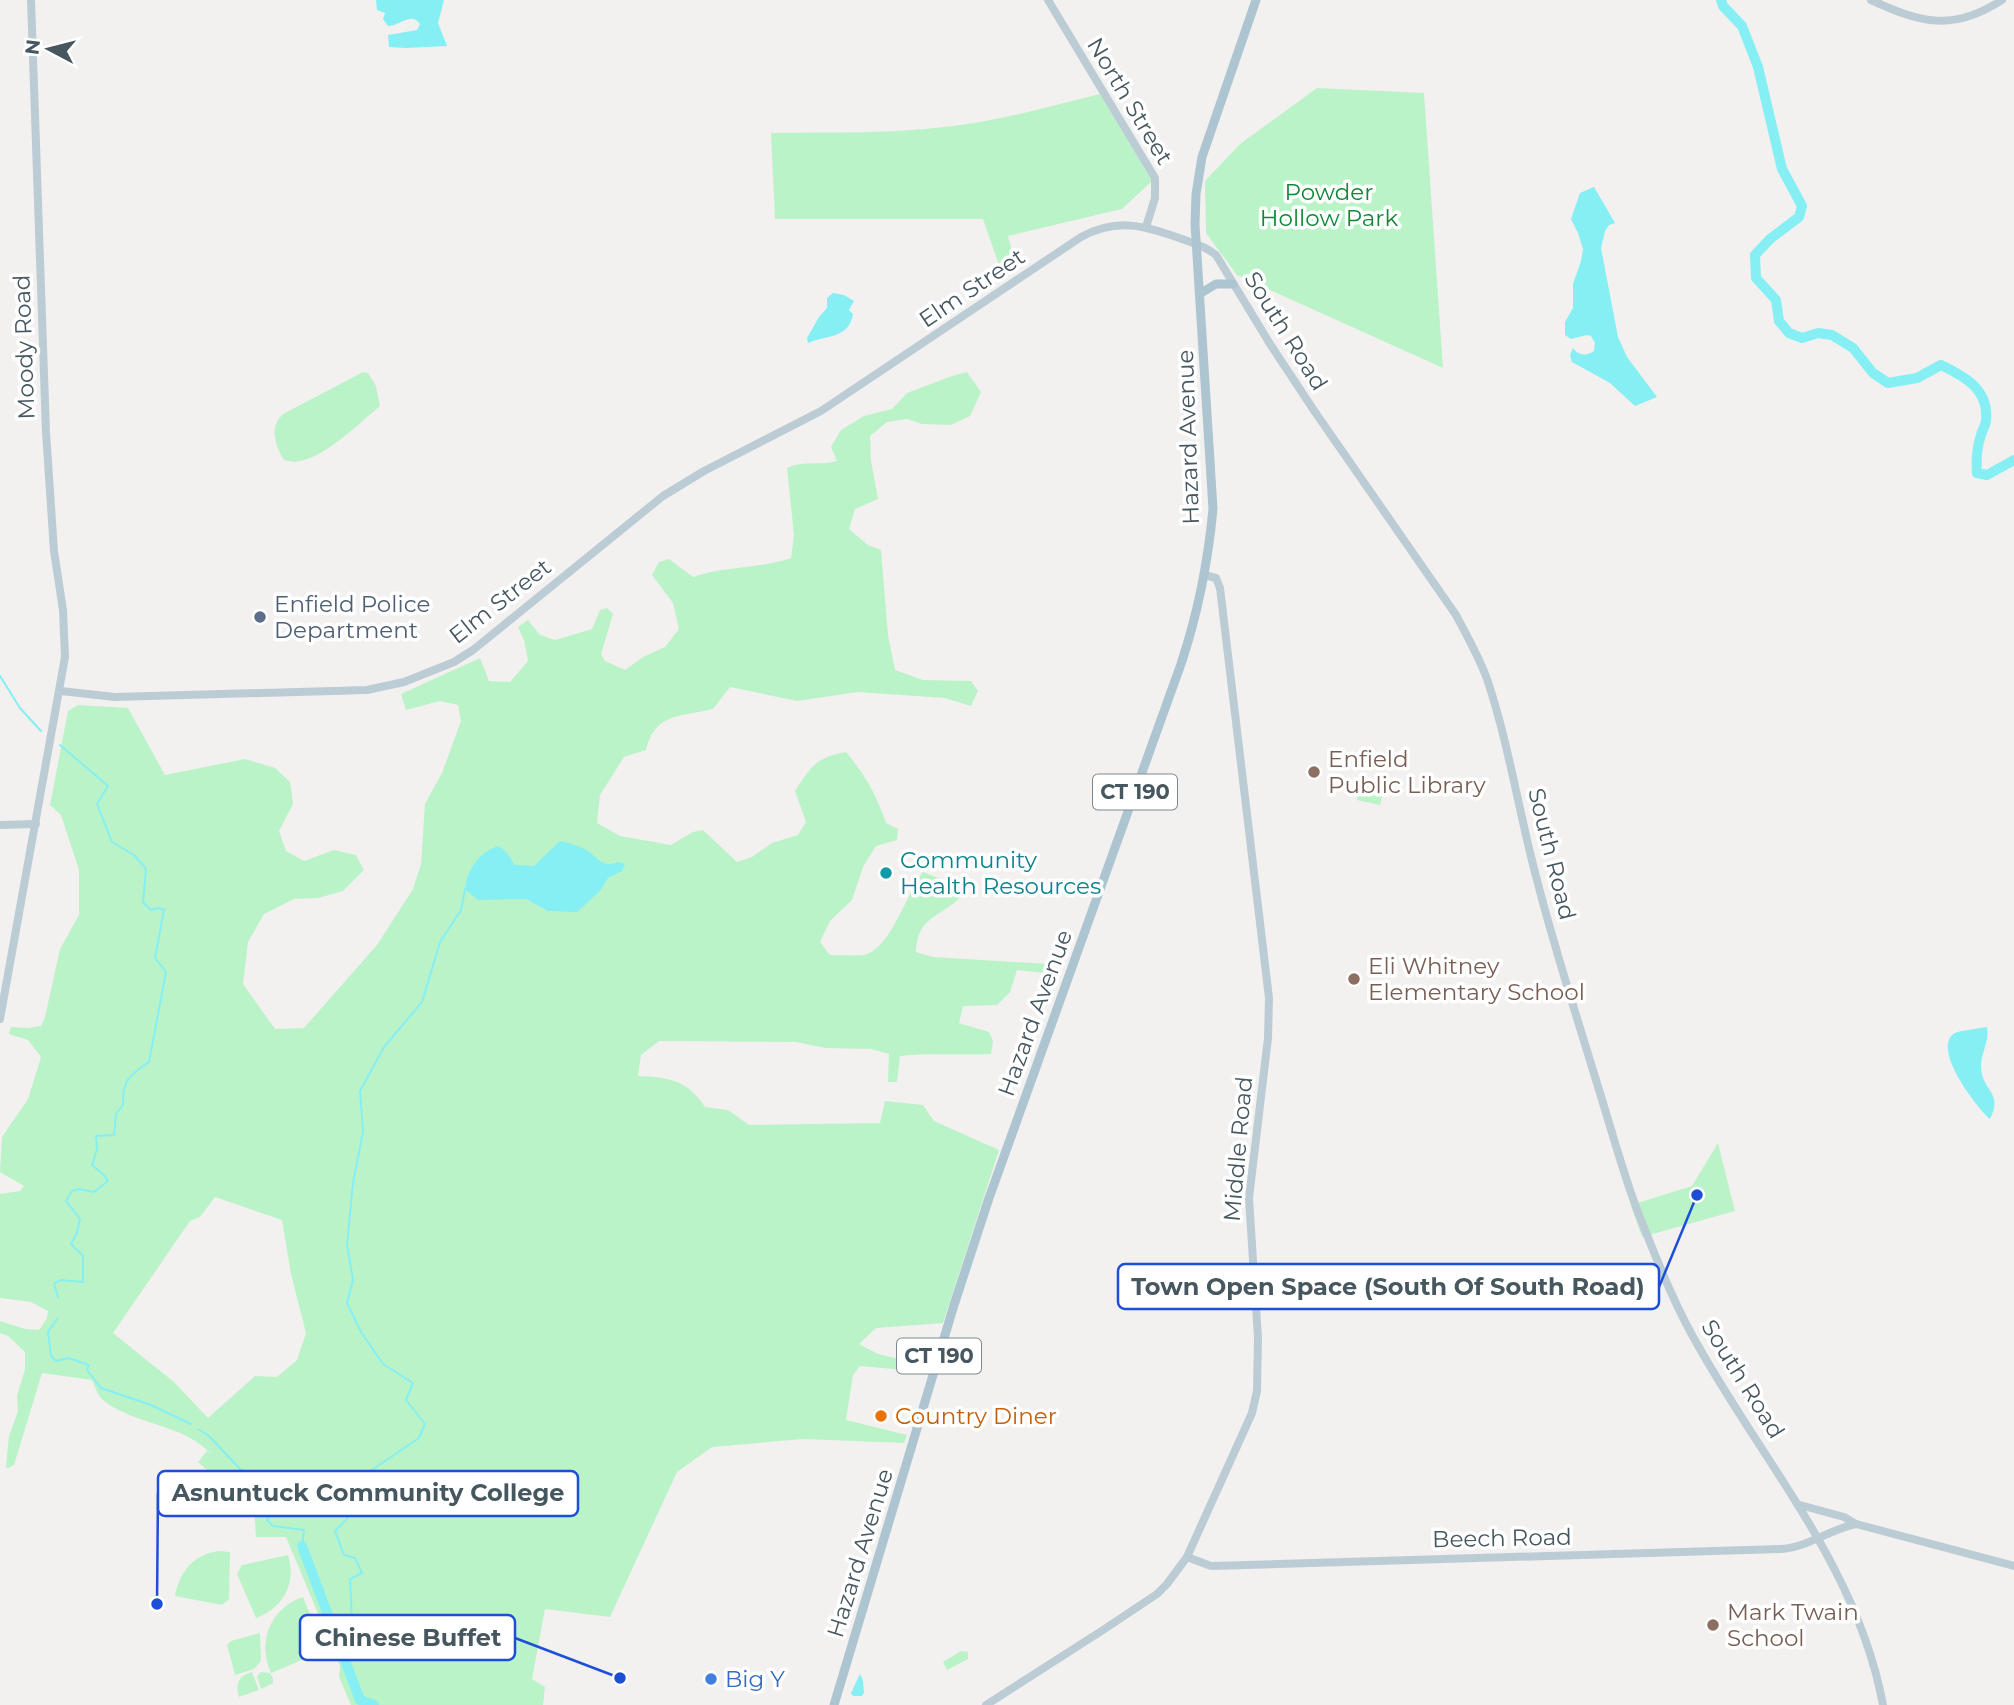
<svg xmlns="http://www.w3.org/2000/svg" width="2014" height="1705" font-family="Montserrat,sans-serif">
  <style>
    .green { fill: #bbf3c8; fill-rule: evenodd }
    .water { fill: #85eff3 }
    .lines { fill: none; stroke-linecap: round; stroke-linejoin: round }
    .stream { stroke: #85eff3; stroke-width: 2 }
    .river { stroke: #85eff3; stroke-width: 10 }
    .secondary { stroke: #bcccd5; stroke-width: 8 }
    .primary { stroke: #adc5d1; stroke-width: 9 }
    .service-dot { fill: #5c6f8a; stroke: #fff; stroke-width: 2.5 }
    .education-dot { fill: #8d6e63; stroke: #fff; stroke-width: 2.5 }
    .culture-dot { fill: #0f9aa8; stroke: #fff; stroke-width: 2.5 }
    .food-dot { fill: #e8710a; stroke: #fff; stroke-width: 2.5 }
    .shop-dot { fill: #3f7fe0; stroke: #fff; stroke-width: 2.5 }
    .labels { text-anchor: middle; stroke-width: 7; stroke-linejoin: round; paint-order: stroke }
    .shield { fill: #fff; stroke: #7e898f; stroke-width: 2 }
    .shield-label { font-size: 21px; font-weight: bold; fill: #46575f }
    .street-label { font-size: 23px; fill: #46575f; stroke: #fff }
    .park-label { font-size: 23px; fill: #108838; stroke: #fff }
    .service-label { font-size: 23px; fill: #4e5e75; stroke: #fff; text-anchor: start }
    .education-label { font-size: 23px; fill: #785e54; stroke: #fff; text-anchor: start }
    .culture-label { font-size: 23px; fill: #0d838f; stroke: #fff; text-anchor: start }
    .food-label { font-size: 23px; fill: #c56008; stroke: #fff; text-anchor: start }
    .shop-label { font-size: 23px; fill: #366cbe; stroke: #fff; text-anchor: start }
    .leader { fill: none; stroke: #1d4ed8; stroke-width: 2.5 }
    .callout-dot { fill: #1d4ed8; stroke: #fff; stroke-width: 2.5 }
    .callout { fill: #fff; stroke: #1d4ed8; stroke-width: 2.5 }
    .callout-label { font-size: 24px; text-anchor: middle; font-weight: bold; fill: #46575f }
  </style>
  <rect width="100%" height="100%" fill="#f3f0f0"/>
  <g class="green">
    <polygon points="1317,88 1424,93 1443,368 1237,275 1206,233 1205,181 1240,144"/>
    <path d="M1100,94l52,87 -30,28 -114,27 8,31 -14,7 -19,-55h-208l-4,-86c60,-1 122,1 182,-7 49,-6 98,-20 147,-32z"/>
    <path d="M363,372l5,1 8,13 4,20c-20,16 -70,68 -97,53 -8,-16 -14,-31 0,-45z"/>
    <path d="M967,372l14,20 -11,24 -19,9 -29,-1 -15,-5 -20,3 -17,14 1,25 7,38 -23,10 -6,20 19,16 13,5 7,85 7,35 28,10 48,1 7,10 -7,15 -26,-8 -87,-6 -61,9 -67,-14 -17,22c-32,8 -58,3 -67,41l-22,7 -24,38 -3,28 23,13 51,9 22,-13 10,-2 34,32 15,-5 20,-14 26,-8 8,-13 -11,-31c16,-25 22,-34 51,-39 20,24 30,42 40,71l12,6 -1,11 -21,6 -13,21 -11,33 -22,21 -10,21 10,13c11,0 23,1 33,0 27,-4 43,-61 60,-83l38,15 1,9c-22,22 -45,20 -46,56l17,5 116,7 9,6 -2,4 -39,-4 -7,22 -13,13 -34,1 -4,17 30,9 4,9 -2,13c-31,2 -61,-2 -91,2l-3,26h-9l1,-28 -18,-5 -45,-1 -30,-6 -137,-1 -18,14 -3,21c30,1 50,4 67,31l23,3 21,15 131,-2 5,-22 38,4 11,16 65,29 -56,173 -67,5 -17,16 19,10 38,9 -1,8 -55,-5 -7,9 -7,45 61,15 -3,8 -101,-4 -91,8 -35,25 -67,145 -65,-8 -13,70 13,8 -2,18h-192l-12,-28 1,-11 -54,-129h-30l-2,-32 -26,-33 -9,9 -21,-19 9,-11 5,4c-28,-32 -79,-30 -109,-55 -5,-4 -8,-13 -11,-20l-50,-7 -28,92 -6,3 -2,-1 3,-31 9,-25 -1,-15 8,-27v-17l-17,-16 -8,-3v-12l25,8 14,1 8,-12 1,-7 -17,-9 -31,-4v-104l20,-3 4,-5 -24,-14 2,-35 26,-38 13,-42 -13,-17 -19,-6 2,-7 17,1 13,-2 4,-9 15,-68 19,-34v-45l-18,-55 -11,-10 18,-94 10,-6 50,3 37,67 80,-16 30,9 15,14 3,22 -14,27 7,20 18,10 30,-11 22,5 8,15 -21,21 -25,7 -24,1 -30,15 -16,28 -5,42 32,45 29,-1 73,-83 36,-56 8,-25 4,-60 17,-31 19,-52 -3,-16 -18,-4 -34,9 -5,-16 79,-36 9,23 21,1 18,-21 -4,-21 -6,-13 10,-7 12,15 15,5 37,-11 8,-19 7,-2 6,6 -12,40 4,7 20,9 18,-13 22,-10 14,-18 -6,-26 -21,-28 7,-13 10,-3 24,18c31,-11 66,-8 98,-19l3,-23 -7,-67c18,-8 32,-2 50,-7l-6,-14 10,-17 23,-14 28,-7 15,-16 45,-17zM215,1197l67,23 9,54 15,59 -9,27 -20,17 -22,-1 -47,42 -34,-36 -61,-49 77,-112 10,-4z"/>
    <polygon points="1364,789 1382,796 1380,805 1357,800 1358,793"/>
    <polygon points="1718,1143 1735,1211 1642,1237 1631,1205 1692,1186"/>
    <path d="M219,1551l11,1 -1,47 -7,6 -47,-9c4,-24 19,-42 44,-45z"/>
    <path d="M288,1555c9,28 -5,53 -32,63l-19,-44 5,-9z"/>
    <path d="M303,1597l20,51 -2,4 -50,21c-14,-31 -1,-65 32,-76z"/>
    <polygon points="260,1633 261,1661 254,1669 235,1675 227,1645 231,1641"/>
    <polygon points="961,1651 968,1652 968,1659 947,1670 943,1662"/>
    <path d="M252,1672l7,18 -20,7c-4,-13 -1,-21 13,-25z"/>
    <polygon points="261,1672 270,1673 273,1678 273,1683 261,1689 257,1676"/>
  </g>
  <g class="water">
    <path d="M376,0h68l-6,23 9,23 -41,2 -17,-1 -1,-12 29,-5 3,-6c-9,-13 -20,2 -32,2l-5,-7 2,-6 -8,-3z"/>
    <path d="M1594,187l21,36 -6,2 -4,6 -4,17 17,89 9,20 30,40 -22,9 -25,-23 -38,-21 -2,-7 3,-7c5,8 14,8 21,3l1,-8 -4,-7 -4,-1 -16,4 -6,-4v-13l8,-14v-24l8,-23 2,-12 -5,-16 -7,-14 9,-26z"/>
    <path d="M833,293l11,2 10,6 -5,9 4,4c-4,25 -27,21 -45,29l-1,-5 12,-21 8,-9v-10z"/>
    <path d="M560,841c9,2 20,5 28,10 11,8 14,17 30,11l7,2 -3,7 -14,7 -8,13 -23,21 -29,-1 -22,-12 -48,1 -13,-11c2,-20 15,-38 34,-43l8,7 8,12 19,1z"/>
    <path d="M1987,1027c3,13 -6,26 -6,39 0,25 23,26 9,53 -13,-11 -60,-72 -35,-86 4,-2 26,-5 32,-6z"/>
    <polygon points="860,1674 863,1680 864,1693 862,1696 853,1696 851,1693"/>
  </g>
  <g class="lines">
    <g class="stream">
      <polyline points="0,676 20,708 41,731"/>
      <path d="M58,1297l-4,-13 6,-4 23,2v-26l-12,-12 6,-11 3,-14 -14,-18 6,-10 7,-2 15,3 14,-11 -4,-6 -12,-10 5,-16 -1,-13 18,-1 2,-21 7,-9c-1,-25 7,-30 26,-43l17,-90 -11,-14 9,-48 -6,-2 -7,2 -8,-8 3,-33 -12,-14 -22,-13 -15,-38 11,-18 -48,-41"/>
      <polyline points="57,1319 48,1332 51,1356 56,1361 69,1358 89,1365 87,1370 101,1388 151,1405 191,1424"/>
      <polyline points="199,1430 209,1436 256,1486 268,1493 274,1504 267,1520 273,1526 304,1530 302,1546"/>
      <polyline points="344,1658 353,1642 350,1579 362,1573 355,1558 344,1555 335,1531 359,1506 363,1476 419,1438 425,1424 406,1400 413,1383 383,1364 361,1332 347,1303 353,1280 347,1245 353,1183 363,1132 360,1091 384,1047 422,1002 440,942 461,910 465,889"/>
    </g>
    <g class="river">
      <path d="M1721,0l2,6 19,20 16,41 24,102 20,37 -3,11 -29,22 -15,16 1,23 20,22 3,21 10,12 13,5 16,-5 14,2 21,13 20,25 15,10 29,-5 24,-13c23,11 48,24 45,55 0,5 -4,10 -5,15 -4,12 -5,25 -4,38l10,2 27,-15"/>
      <polyline points="302,1546 360,1700 374,1705"/>
    </g>
    <g class="secondary">
      <polyline points="1048,0 1155,178 1155,198 1146,227"/>
      <path d="M1871,0c50,23 82,32 131,0"/>
      <path d="M61,691l54,6 252,-7 37,-8 50,-20 19,-12 190,-154 41,-25 117,-60 260,-174c37,-20 64,-11 101,2 13,5 23,7 34,16l54,89 45,68 141,203c11,21 23,42 31,64 22,65 32,135 50,201 18,71 41,140 62,210 13,41 24,84 40,125 18,45 36,92 61,134 66,117 158,220 183,356"/>
      <polyline points="0,825 36,824"/>
      <polyline points="0,1019 65,657 63,610 54,551 46,432 31,0"/>
      <polyline points="1800,1505 1844,1517 1856,1524"/>
      <path d="M1187,1557l24,9 571,-17c27,-2 48,-20 74,-25l158,42"/>
      <polyline points="986,1705 1103,1630 1157,1594 1167,1584 1187,1557 1252,1413 1257,1391 1258,1338 1249,1198 1268,1038 1269,998 1220,588 1216,578 1204,575"/>
    </g>
    <g class="primary">
      <polyline points="1201,293 1216,284 1233,284"/>
      <path d="M834,1705l120,-400 35,-107 192,-534c17,-51 27,-102 32,-155l-18,-285 1,-30 6,-37 54,-157"/>
    </g>
  </g>
  <circle class="service-dot" cx="260" cy="617" r="7"/>
  <g class="education-dot">
    <circle cx="1314" cy="772" r="7"/>
    <circle cx="1354" cy="979" r="7"/>
    <circle cx="1713" cy="1625" r="7"/>
  </g>
  <circle class="culture-dot" cx="886" cy="873" r="7"/>
  <circle class="food-dot" cx="881" cy="1416" r="7"/>
  <circle class="shop-dot" cx="711" cy="1679" r="7"/>
  <g class="labels">
    <g class="shield">
      <rect x="1093" y="774.5" width="84" height="35" rx="5"/>
      <rect x="897" y="1338.5" width="84" height="35" rx="5"/>
    </g>
    <g class="shield-label">
      <text x="1135" y="799">CT 190</text>
      <text x="939" y="1363">CT 190</text>
    </g>
    <g class="street-label">
      <text transform="translate(1130 101) rotate(59)" y="8">North Street</text>
      <text transform="translate(972 288) rotate(-34)" y="8">Elm Street</text>
      <text transform="translate(1286 331) rotate(58)" y="8">South Road</text>
      <text transform="translate(24 347) rotate(-92)" y="8">Moody Road</text>
      <text transform="translate(1188 437) rotate(-92)" y="8">Hazard Avenue</text>
      <text transform="translate(500 601) rotate(-38)" y="8">Elm Street</text>
      <text transform="translate(1552 854) rotate(76)" y="8">South Road</text>
      <text transform="translate(1035 1013) rotate(-70)" y="8">Hazard Avenue</text>
      <text transform="translate(1238 1149) rotate(-85)" y="8">Middle Road</text>
      <text transform="translate(1743 1379) rotate(58)" y="8">South Road</text>
      <text transform="translate(1502 1538) rotate(-1)" y="8">Beech Road</text>
      <text transform="translate(860 1553) rotate(-73)" y="8">Hazard Avenue</text>
    </g>
    <g class="park-label">
      <text x="1329" y="200">Powder<tspan x="1329" dy="26">Hollow Park</tspan></text>
    </g>
    <g class="service-label">
      <text x="274" y="612">Enfield Police<tspan x="274" dy="26">Department</tspan></text>
    </g>
    <g class="education-label">
      <text x="1328" y="767">Enfield<tspan x="1328" dy="26">Public Library</tspan></text>
      <text x="1368" y="974">Eli Whitney<tspan x="1368" dy="26">Elementary School</tspan></text>
      <text x="1727" y="1620">Mark Twain<tspan x="1727" dy="26">School</tspan></text>
    </g>
    <g class="culture-label">
      <text x="900" y="868">Community<tspan x="900" dy="26">Health Resources</tspan></text>
    </g>
    <g class="food-label">
      <text x="895" y="1424">Country Diner</text>
    </g>
    <g class="shop-label">
      <text x="725" y="1687">Big Y</text>
    </g>
  </g>
  <path class="leader" d="M1697 1195L1659 1287M157 1604L158 1493M620 1678L515 1638"/>
  <g class="callout-dot">
    <circle cx="1697" cy="1195" r="7"/>
    <circle cx="157" cy="1604" r="7"/>
    <circle cx="620" cy="1678" r="7"/>
  </g>
  <g class="callout">
    <rect x="1118" y="1264" width="541" height="45" rx="7"/>
    <rect x="158" y="1471" width="420" height="45" rx="7"/>
    <rect x="300" y="1615" width="215" height="45" rx="7"/>
  </g>
  <g class="callout-label">
    <text x="1388" y="1295">Town Open Space (South Of South Road)</text>
    <text x="368" y="1501">Asnuntuck Community College</text>
    <text x="408" y="1646">Chinese Buffet</text>
  </g>
  <g transform="translate(49 49) rotate(277)" stroke="#ffffff" stroke-width="5" paint-order="stroke">
  <path d="M0-5L12 26L0 18L-12 26Z" fill="#46575f"/>
  <text y="-10" font-size="19" font-weight="bold" text-anchor="middle" fill="#46575f">N</text>
  </g>
</svg>
